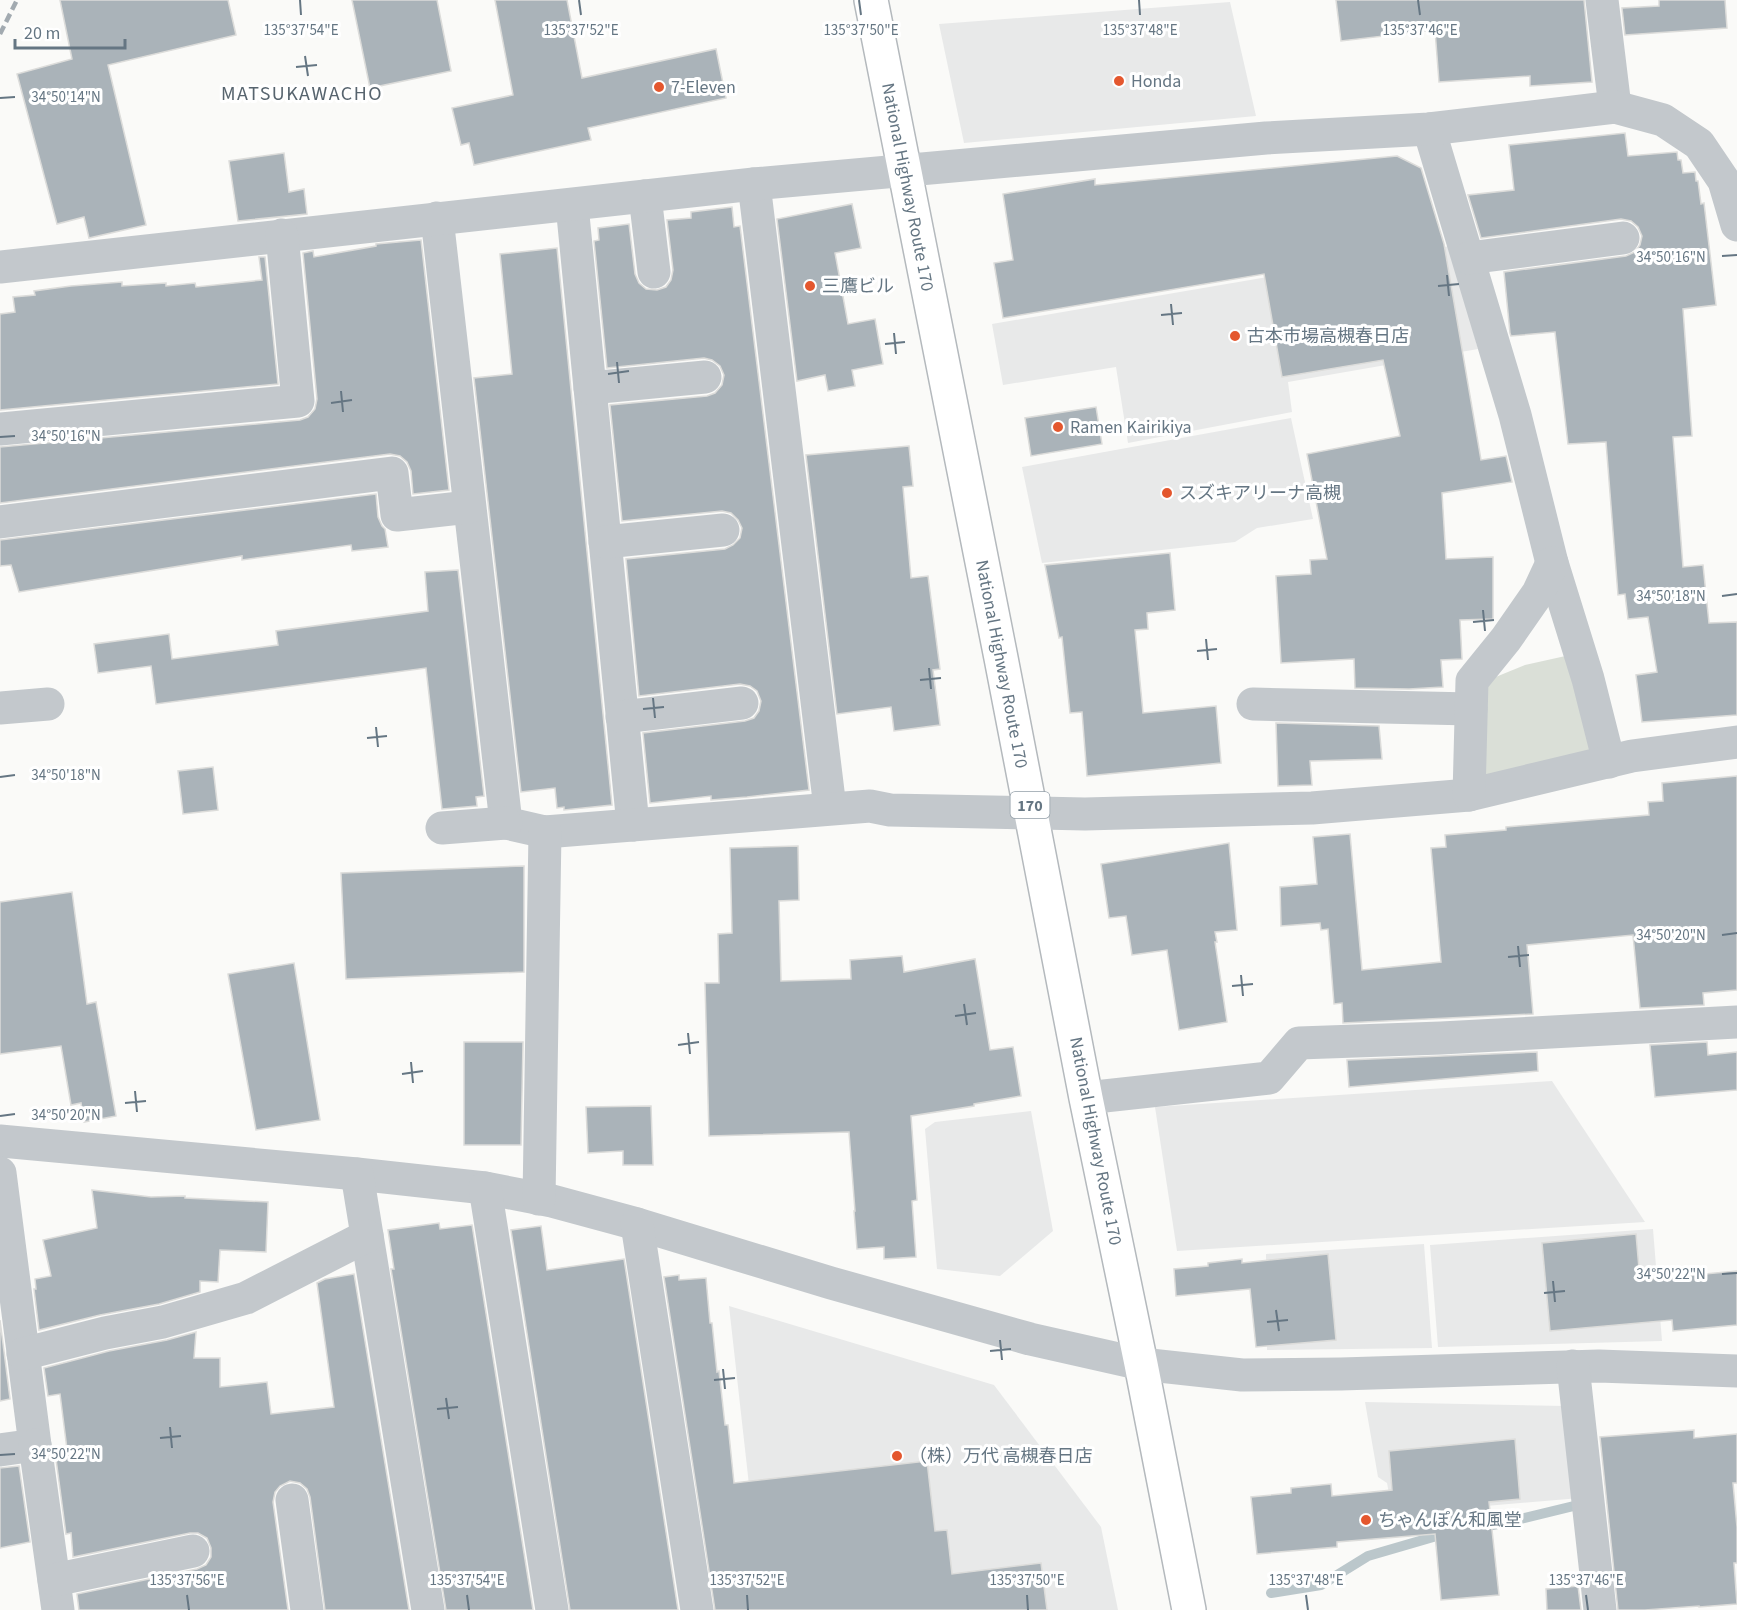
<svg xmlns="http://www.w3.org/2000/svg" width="1737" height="1610" font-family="'Source Sans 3','Noto Sans JP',sans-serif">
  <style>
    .built { fill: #e8e9e9 }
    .green { fill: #dadfd7 }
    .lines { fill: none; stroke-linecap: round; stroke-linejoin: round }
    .stream { stroke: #bbc7cb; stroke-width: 10 }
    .building { fill: #aab3b9; stroke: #dcdcda; stroke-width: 1.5 }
    .highway-casing { stroke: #b4b9bd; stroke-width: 36 }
    .minor { stroke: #c3c8cc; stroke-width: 33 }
    .highway { stroke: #fff; stroke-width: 33 }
    .rail { stroke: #a2aab0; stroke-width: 4.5; stroke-dasharray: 9 4.5; stroke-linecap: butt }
    .ticks { fill: none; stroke: #657683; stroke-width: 2 }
    .poi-dot { fill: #e4572e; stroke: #fff; stroke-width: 2 }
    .labels { text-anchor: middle; stroke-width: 6; stroke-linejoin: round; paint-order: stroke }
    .shield { fill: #fff; stroke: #939fa8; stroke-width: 1.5 }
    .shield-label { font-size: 16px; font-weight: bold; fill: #657683 }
    .poi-label { font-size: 18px; fill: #657683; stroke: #fff; text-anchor: start }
    .street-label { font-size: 18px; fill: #657683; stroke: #fff }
    .neighbourhood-label { font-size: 20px; letter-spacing: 1.5px; fill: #57646e; stroke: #fff }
    .ticks-label { font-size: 15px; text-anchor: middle; fill: #657683; stroke: #fff; stroke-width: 6; stroke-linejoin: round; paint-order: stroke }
  </style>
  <rect width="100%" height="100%" fill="#fafaf8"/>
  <g class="built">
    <polygon points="1230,2 1256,116 964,143 939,24"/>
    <polygon points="1450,246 1478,349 1288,382 1292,412 1128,443 1116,367 1003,385 992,324"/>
    <polygon points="1291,418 1313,519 1257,528 1235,542 1042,563 1022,467"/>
    <polygon points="1552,1081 1645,1222 1177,1251 1155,1107"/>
    <polygon points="1031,1111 1053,1231 1000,1276 937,1269 925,1129 935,1122"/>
    <polygon points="1653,1229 1662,1341 1438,1347 1430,1245"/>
    <polygon points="1424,1244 1432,1348 1267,1350 1266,1254"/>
    <polygon points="729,1306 994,1385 1101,1527 1118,1610 763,1610"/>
    <polygon points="1365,1402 1565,1406 1580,1498 1393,1514 1387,1483 1378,1477"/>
  </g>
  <polygon class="green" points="1570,655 1596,753 1478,785 1481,683 1525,665"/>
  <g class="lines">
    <g class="stream">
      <polyline points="1477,1528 1508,1522 1582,1504"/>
      <polyline points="1271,1593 1321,1585 1368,1556 1447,1533"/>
    </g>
  </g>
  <g class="building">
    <polygon points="60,0 228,0 236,35 108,65 146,225 89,238 84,217 57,224 17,74 72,59"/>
    <polygon points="352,0 437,0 451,71 370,88"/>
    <polygon points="495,0 567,0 582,78 716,49 726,98 588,128 591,140 474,165 469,143 461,145 452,108 513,95"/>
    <polygon points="1336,0 1584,0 1592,82 1530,86 1530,76 1439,82 1435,30 1341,41"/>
    <polygon points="1659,0 1725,0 1727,28 1625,35 1622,8 1659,6"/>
    <polygon points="1625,133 1628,156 1677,152 1678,160 1681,160 1683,173 1695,172 1696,181 1698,181 1701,204 1704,203 1716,305 1683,309 1692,436 1673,437 1683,567 1703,565 1709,623 1737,622 1737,715 1642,722 1636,675 1657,672 1648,617 1628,619 1625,594 1618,595 1606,442 1568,444 1555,332 1511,336 1510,333 1504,272 1626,256 1635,252 1640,245 1642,236 1638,227 1631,221 1621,219 1481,238 1468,195 1514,190 1509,145"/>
    <polygon points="284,153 289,192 304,189 307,214 238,221 229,161"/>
    <polygon points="1397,156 1421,168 1444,244 1481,460 1506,456 1512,482 1442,493 1446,559 1493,557 1493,619 1460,620 1462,659 1441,660 1443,687 1409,689 1355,688 1354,659 1281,663 1276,576 1311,574 1310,560 1327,559 1307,454 1400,436 1383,360 1282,377 1264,274 1003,318 994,263 1013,260 1003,194 1095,179 1095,185"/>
    <polygon points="852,204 861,248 835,253 848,324 875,319 883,364 852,370 855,386 828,391 825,375 797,381 777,219"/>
    <polygon points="732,207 734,227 740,226 809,790 747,797 711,800 711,796 650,803 643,733 745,721 754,718 759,711 761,701 757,691 750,686 740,684 639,696 626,559 725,549 733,545 740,538 742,528 738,520 731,513 722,511 622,521 610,405 707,396 715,393 722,385 724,375 720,366 712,360 704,358 607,368 594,241 599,240 598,228 629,224 635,274 639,283 646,289 657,290 666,287 671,280 673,270 667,220 691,218 691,212"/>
    <polygon points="421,240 449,490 413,494 411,471 407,462 400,456 390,454 0,503 0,447 300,420 308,417 315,409 317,399 303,253 313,251 314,257 376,246 376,244"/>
    <polygon points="557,248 612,805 564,810 564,807 557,808 555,788 521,792 474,378 512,374 500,254"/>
    <polygon points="259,257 265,257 278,384 0,410 0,314 15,312 13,297 35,295 34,291 71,286 122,282 122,286 166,283 166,286 195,283 196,287 262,280"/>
    <polygon points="1096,407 1102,444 1031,456 1025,418"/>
    <polygon points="909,446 913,486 903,487 911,578 928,576 940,669 933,670 940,725 894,731 891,707 837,714 806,455"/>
    <polygon points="376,494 378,517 382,526 385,529 388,547 352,551 351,545 242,560 242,556 19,592 11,565 0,566 0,540"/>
    <polygon points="1170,553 1175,610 1147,613 1148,629 1135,630 1143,713 1216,706 1221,763 1087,776 1082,712 1070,713 1062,637 1059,638 1045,565"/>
    <polygon points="458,570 484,796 476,797 477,806 442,809 426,668 156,704 151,666 98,673 94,644 169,634 172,659 278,645 276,631 428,611 425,572"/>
    <polygon points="1276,723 1379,726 1382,759 1310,761 1312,785 1278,786"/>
    <polygon points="213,767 218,810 183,814 178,771"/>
    <polygon points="1737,776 1737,990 1703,993 1704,1005 1640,1008 1633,935 1527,945 1533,1014 1343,1023 1342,1003 1334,1004 1328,929 1321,930 1320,923 1281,926 1280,887 1317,884 1313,837 1350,834 1362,970 1441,962 1431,848 1446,847 1445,835 1506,830 1506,827 1649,815 1648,802 1663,801 1662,783"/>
    <polygon points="1229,843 1237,930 1215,932 1217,942 1215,942 1227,1022 1179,1030 1167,950 1132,955 1126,916 1109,918 1101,864"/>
    <polygon points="798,846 799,900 779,901 781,981 851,979 850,960 902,956 904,972 975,959 990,1050 1013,1047 1021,1096 974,1104 974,1106 911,1116 917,1200 912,1201 916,1257 884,1259 884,1247 857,1249 854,1211 855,1211 849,1132 709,1136 705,983 719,983 718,934 732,933 730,848"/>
    <polygon points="524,866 524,972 346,979 341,873"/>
    <polygon points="72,892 87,1004 96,1002 116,1116 84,1122 81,1103 71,1105 61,1046 0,1054 0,902"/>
    <polygon points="294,963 320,1120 256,1130 228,974"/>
    <polygon points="464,1042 523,1042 521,1145 464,1145"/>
    <polygon points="1707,1042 1708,1055 1737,1052 1737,1090 1655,1097 1650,1045"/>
    <polygon points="1537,1052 1538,1071 1349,1087 1347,1060"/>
    <polygon points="651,1106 653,1165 623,1165 623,1151 588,1153 586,1107"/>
    <polygon points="92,1190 151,1197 185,1196 185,1198 268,1202 266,1252 220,1250 218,1282 200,1281 200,1292 159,1304 100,1315 39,1330 34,1289 36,1289 35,1279 51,1276 43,1240 97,1228"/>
    <polygon points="439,1223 440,1229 472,1225 533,1610 446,1610 391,1269 394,1269 388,1230"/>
    <polygon points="541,1226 547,1270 624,1259 678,1610 570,1610 511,1230"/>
    <polygon points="1636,1234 1640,1280 1737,1271 1737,1325 1673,1331 1672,1320 1550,1331 1542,1243"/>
    <polygon points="1328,1254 1336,1340 1256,1347 1250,1289 1176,1296 1174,1269 1208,1266 1208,1263 1242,1259 1242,1263"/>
    <polygon points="354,1274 409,1610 325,1610 310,1497 307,1489 300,1483 290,1481 280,1486 275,1492 273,1502 288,1610 79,1610 77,1594 197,1569 206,1565 211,1557 211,1548 207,1538 198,1533 190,1533 73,1557 71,1533 66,1534 56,1459 68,1457 60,1394 48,1396 44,1368 109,1351 167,1340 196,1332 194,1358 220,1358 220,1387 267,1382 271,1414 334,1407 317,1283 325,1279"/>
    <polygon points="679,1275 679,1280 706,1278 710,1323 712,1323 717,1372 719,1371 725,1425 728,1425 734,1483 927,1461 935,1531 947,1530 952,1574 1041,1563 1047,1610 715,1610 664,1277"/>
    <polygon points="0,1320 10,1399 0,1401"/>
    <polygon points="1694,1430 1694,1438 1737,1434 1737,1483 1733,1483 1737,1527 1737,1563 1734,1563 1737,1604 1699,1607 1699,1606 1645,1610 1618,1610 1600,1437"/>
    <polygon points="1515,1439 1520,1499 1489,1502 1499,1595 1441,1600 1435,1534 1337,1542 1337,1547 1257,1554 1251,1497 1291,1493 1291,1488 1331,1484 1332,1496 1392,1490 1389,1451"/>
    <polygon points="19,1466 30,1542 0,1548 0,1468"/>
    <polygon points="1578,1586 1581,1610 1547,1610 1546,1589"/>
  </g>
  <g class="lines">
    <defs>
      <polyline id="highway" points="871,0 1001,658 1086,1098 1141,1364 1189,1610"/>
    </defs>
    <use href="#highway" class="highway-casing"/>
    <g class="minor">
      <polyline points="1602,0 1615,107"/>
      <polyline points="1429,129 1515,415 1552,563 1588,679 1609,762"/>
      <polyline points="754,184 830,808"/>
      <polyline points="645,196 654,272"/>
      <polyline points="572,205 633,825"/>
      <polyline points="437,218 506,823 545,832 870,806 890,810 1085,814 1312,808 1469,795 1632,756 1737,742"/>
      <polyline points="1469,258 1623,238"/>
      <polyline points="0,267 754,184 1266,138 1429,129 1615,107 1663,120 1699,144 1724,181 1737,225"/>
      <polyline points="590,388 705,377"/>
      <polyline points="0,429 298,401 282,235"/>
      <polyline points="0,522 392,473 397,515 469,507"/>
      <polyline points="605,542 723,530"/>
      <polyline points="1253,704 1471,709"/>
      <polyline points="0,708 48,704"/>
      <polyline points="622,717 742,703"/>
      <polyline points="1469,795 1472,681 1506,639 1538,593 1552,563"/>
      <polyline points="442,828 506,823"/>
      <polyline points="1086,1098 1269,1078 1299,1043 1441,1038 1737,1022"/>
      <polyline points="0,1141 357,1174 485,1188 552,1201 637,1224 831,1283 1030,1339 1141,1364 1242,1375 1341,1374 1599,1366 1737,1371"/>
      <polyline points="0,1173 35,1445 0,1450"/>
      <polyline points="357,1174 428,1610"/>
      <polyline points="485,1188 552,1610"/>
      <polyline points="539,1199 545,832"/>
      <polyline points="637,1224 697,1610"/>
      <polyline points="23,1354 105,1333 163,1322 246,1298 367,1236"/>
      <polyline points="1573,1366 1600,1610"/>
      <polyline points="35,1445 58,1610"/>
      <polyline points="292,1500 307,1610"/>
      <polyline points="54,1580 193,1551"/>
    </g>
    <use href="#highway" class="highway"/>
    <polyline class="rail" points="0,34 17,0"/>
  </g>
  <path class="ticks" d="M300,0l1,15M579,0l2,15M859,0l2,15M1139,0l1,15M1418,0l2,15M305,56l3,20M296,67l21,-2M0,98l15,-1M1722,256l15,-1M1447,275l2,21M1438,286l21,-2M1171,304l2,21M1161,315l21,-2M894,333l2,21M885,344l20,-2M617,362l2,21M608,374l21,-3M341,391l2,21M331,403l21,-3M0,437l15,-1M1722,596l15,-2M1483,610l2,21M1473,622l21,-2M1206,639l2,21M1197,651l20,-2M929,668l2,21M920,680l21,-2M653,698l2,20M643,709l21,-2M376,727l2,20M367,738l20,-2M0,777l15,-2M1722,935l15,-2M1518,946l2,21M1508,957l21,-2M1241,975l2,21M1232,986l21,-2M964,1004l3,21M955,1016l21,-3M688,1033l2,21M678,1045l21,-3M411,1062l2,21M402,1074l21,-3M135,1091l2,21M125,1103l21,-2M0,1116l15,-2M1722,1274l15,-1M1553,1281l2,21M1544,1293l21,-2M1276,1310l3,21M1267,1322l21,-2M1000,1340l2,20M990,1351l21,-2M723,1369l2,20M714,1380l21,-2M446,1398l3,21M437,1409l21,-2M170,1427l2,21M160,1438l21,-2M0,1455l15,-1M187,1595l2,15M467,1595l2,15M747,1595l1,15M1027,1595l1,15M1306,1595l2,15M1586,1595l2,15"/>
  <g class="poi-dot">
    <circle cx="1119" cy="81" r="6"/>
    <circle cx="659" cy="87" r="6"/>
    <circle cx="810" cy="286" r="6"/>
    <circle cx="1235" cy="336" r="6"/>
    <circle cx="1058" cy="427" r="6"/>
    <circle cx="1167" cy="493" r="6"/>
    <circle cx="897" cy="1456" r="6"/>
    <circle cx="1366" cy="1520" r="6"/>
  </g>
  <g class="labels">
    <rect class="shield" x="1010.5" y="792" width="39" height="26" rx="4.5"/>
    <g class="shield-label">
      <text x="1030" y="811">170</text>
    </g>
    <g class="poi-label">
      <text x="1131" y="87">Honda</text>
      <text x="671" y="93">7-Eleven</text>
      <text x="822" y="292">三鷹ビル</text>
      <text x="1247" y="342">古本市場高槻春日店</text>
      <text x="1070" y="433">Ramen Kairikiya</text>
      <text x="1179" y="499">スズキアリーナ高槻</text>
      <text x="909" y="1462">（株）万代 高槻春日店</text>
      <text x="1378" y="1526">ちゃんぽん和風堂</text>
    </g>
    <g class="street-label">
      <text transform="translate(908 187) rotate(79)" y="6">National Highway Route 170</text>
      <text transform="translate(1002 664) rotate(79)" y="6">National Highway Route 170</text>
      <text transform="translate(1096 1141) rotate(79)" y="6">National Highway Route 170</text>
    </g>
    <g class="neighbourhood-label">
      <text x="302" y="100">MATSUKAWACHO</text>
    </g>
  </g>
  <g class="ticks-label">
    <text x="301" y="35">135°37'54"E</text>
    <text x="581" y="35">135°37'52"E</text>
    <text x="861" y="35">135°37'50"E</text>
    <text x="1140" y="35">135°37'48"E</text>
    <text x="1420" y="35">135°37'46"E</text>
    <text x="66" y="102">34°50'14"N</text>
    <text x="1671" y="262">34°50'16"N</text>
    <text x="66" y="441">34°50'16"N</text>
    <text x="1671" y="601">34°50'18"N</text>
    <text x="66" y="780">34°50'18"N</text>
    <text x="1671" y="940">34°50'20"N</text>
    <text x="66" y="1120">34°50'20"N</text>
    <text x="1671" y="1279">34°50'22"N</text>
    <text x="66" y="1459">34°50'22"N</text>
    <text x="187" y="1585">135°37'56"E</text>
    <text x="467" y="1585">135°37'54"E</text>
    <text x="747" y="1585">135°37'52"E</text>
    <text x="1027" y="1585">135°37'50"E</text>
    <text x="1306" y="1585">135°37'48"E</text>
    <text x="1586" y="1585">135°37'46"E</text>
  </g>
  <path d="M15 39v9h110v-9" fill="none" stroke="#657683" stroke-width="3"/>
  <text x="24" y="39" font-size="18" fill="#657683" stroke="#ffffff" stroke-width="4.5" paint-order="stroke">20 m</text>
</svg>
